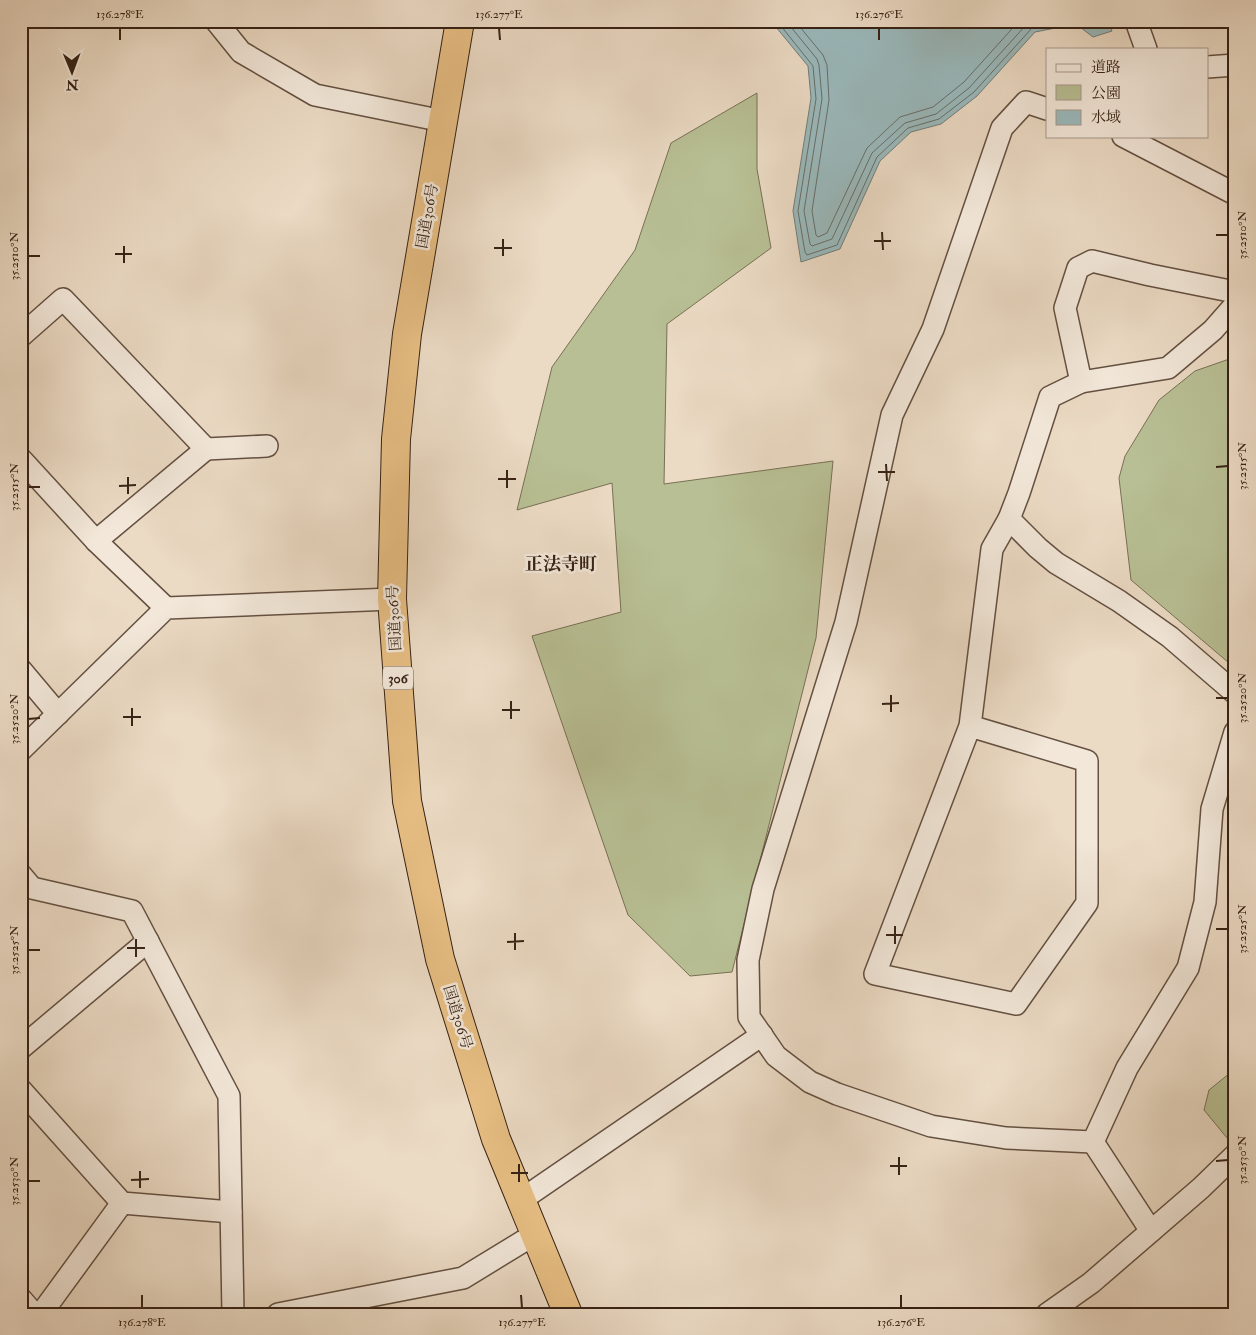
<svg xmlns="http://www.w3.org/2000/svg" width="1256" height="1335" font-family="'IM FELL Double Pica','Noto Serif JP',serif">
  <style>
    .green { fill: #b8bf94; stroke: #787054 }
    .water { fill: #9ab9bc; stroke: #727d79 }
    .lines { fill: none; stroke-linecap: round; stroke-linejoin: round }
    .shore { stroke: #686e68; stroke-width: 1 }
    .minor-casing { stroke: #645041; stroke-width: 24 }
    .trunk-casing { stroke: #372215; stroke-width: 30 }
    .minor { stroke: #f2e7d9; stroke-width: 21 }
    .trunk { stroke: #e6bd82; stroke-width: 28 }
    .ticks { fill: none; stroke: #372215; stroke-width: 2 }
    .labels { text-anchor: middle; stroke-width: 5; stroke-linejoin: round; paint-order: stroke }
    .shield { fill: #f2e7d9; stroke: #6f5d50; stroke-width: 1 }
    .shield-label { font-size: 14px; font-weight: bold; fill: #372215 }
    .street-label { font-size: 15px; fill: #372215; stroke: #f2e7d9 }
    .quarter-label { font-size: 18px; font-weight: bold; fill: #372215; stroke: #f2e7d9 }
    .neatline { fill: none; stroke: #372215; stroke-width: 2 }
    .ticks-label { font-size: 12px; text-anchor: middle; fill: #372215 }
  </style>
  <rect width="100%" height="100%" fill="#ebdac4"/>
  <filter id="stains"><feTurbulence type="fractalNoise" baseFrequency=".004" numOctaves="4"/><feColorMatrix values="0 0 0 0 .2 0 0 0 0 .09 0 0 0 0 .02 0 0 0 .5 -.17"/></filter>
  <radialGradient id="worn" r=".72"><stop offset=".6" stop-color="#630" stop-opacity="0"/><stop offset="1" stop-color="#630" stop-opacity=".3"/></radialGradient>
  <g class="green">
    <polygon points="757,93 757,169 771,248 667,324 664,484 833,461 816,638 732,972 690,976 628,915 532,636 621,612 612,483 517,510 552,367 635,250 671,143"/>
    <polygon points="1235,357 1235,668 1131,580 1119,478 1125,456 1159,400 1195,371"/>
    <polygon points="1235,1069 1235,1140 1232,1144 1204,1110 1209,1090"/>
  </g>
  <polygon class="water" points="771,21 1109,21 1112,31 1093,37 1076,24 1035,32 977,96 941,124 911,132 880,161 840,249 801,262 793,211 811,98 808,66"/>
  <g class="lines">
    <g class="shore">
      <polyline points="777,21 813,66 816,99 798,211 805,252 807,255 837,245 877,157 908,128 939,119 974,92 1032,28 1064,21"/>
      <polyline points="786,21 817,59 819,65 822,99 804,211 810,244 812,246 832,239 872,153 905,123 936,114 969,88 1026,25 1031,21"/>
      <polyline points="795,21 823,55 827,65 829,100 812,211 816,235 818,237 827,233 867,148 900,117 933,107 964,82 1019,21"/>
    </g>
    <defs>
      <g id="minor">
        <polyline points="216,21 241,52 315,95 443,121"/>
        <polyline points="1136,21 1146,49"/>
        <polyline points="1207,67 1235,65"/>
        <polyline points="1047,109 1026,102 1002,128 933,329 892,415 846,622 763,889 748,960 749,1017 776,1056 810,1082 837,1094 931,1126 1006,1138 1093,1142"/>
        <polyline points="1123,136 1235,194"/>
        <polyline points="1235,305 1213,330 1168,368 1081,382 1050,397 1019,493 1009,519 1038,548 1056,563 1119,601 1170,637 1235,693"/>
        <polyline points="21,336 63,299 206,449 96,541"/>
        <polyline points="1081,382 1065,308 1078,268 1092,261 1150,275 1235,292"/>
        <polyline points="206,449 267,446"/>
        <polyline points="21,459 96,541 166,608"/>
        <polyline points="21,670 58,714"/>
        <polyline points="970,726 1087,761 1087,903 1016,1004 875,974 970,726 992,549 1009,519"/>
        <polyline points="21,750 166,608 392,599"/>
        <polyline points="21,875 32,888 132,911 229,1096 233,1314"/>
        <polyline points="21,1048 148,941"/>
        <polyline points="21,1090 122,1203 231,1212"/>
        <polyline points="1093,1142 1127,1068 1188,968 1205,902 1212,809 1235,732"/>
        <polyline points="1093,1142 1151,1231"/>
        <polyline points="521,1200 762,1035"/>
        <polyline points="21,1299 34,1314"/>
        <polyline points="41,1314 122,1203"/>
        <polyline points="278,1314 463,1278 535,1234"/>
        <polyline points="1047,1314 1091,1283 1201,1188 1235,1155"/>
      </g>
      <polyline id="trunk" points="460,21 407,334 396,439 392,599 407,801 440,959 496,1139 568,1314"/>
    </defs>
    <use href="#minor" class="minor-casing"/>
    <use href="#trunk" class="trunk-casing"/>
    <use href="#minor" class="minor"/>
    <use href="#trunk" class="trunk"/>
  </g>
  <path class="ticks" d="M120,28v12M499,28l1,12M879,28v12M882,232l1,18M1216,235h12M503,239v17M874,241h17M124,246v17M494,248h18M115,254h17M28,256h12M886,464l1,17M1216,467l12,-1M507,470v18M878,472h17M128,477v17M498,479h18M119,486l17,-1M28,487h12M891,695v17M1216,698h12M511,701v18M882,704l17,-1M132,708v18M502,710h18M123,717h18M28,719l12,-1M895,926v18M1216,929h12M515,933v17M886,935h17M136,939v18M507,942l17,-1M127,948h18M28,950h12M899,1157v18M1216,1161l12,-1M519,1164v18M890,1166h17M140,1171v17M511,1173h17M131,1180l18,-1M28,1181h12M142,1295v13M521,1295l1,13M901,1295v13"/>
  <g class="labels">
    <rect class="shield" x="383" y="666.5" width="30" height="23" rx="4"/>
    <g class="shield-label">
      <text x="398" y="683">306</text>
    </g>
    <g class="street-label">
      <text transform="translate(427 216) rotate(-80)" y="5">国道306号</text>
      <text transform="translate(394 618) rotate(-93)" y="5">国道306号</text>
      <text transform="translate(458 1017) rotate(73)" y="5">国道306号</text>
    </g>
    <g class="quarter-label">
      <text x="561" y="570">正法寺町</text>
    </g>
  </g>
  <rect width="1256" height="1335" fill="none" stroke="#ebdac4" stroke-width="55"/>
  <rect x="1046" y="48" width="162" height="90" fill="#f2e7d9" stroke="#a7988b"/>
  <rect x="1056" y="64" width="25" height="8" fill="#f2e7d9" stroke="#a7988b"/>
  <text x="1091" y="72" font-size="15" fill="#372215">道路</text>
  <rect x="1056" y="85" width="25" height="15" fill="#b8bf94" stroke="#a7988b"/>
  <text x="1091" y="98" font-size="15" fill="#372215">公園</text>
  <rect x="1056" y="110" width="25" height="15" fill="#9ab9bc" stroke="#a7988b"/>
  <text x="1091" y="122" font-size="15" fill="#372215">水域</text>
  <g transform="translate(72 72) rotate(179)" stroke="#f2e7d9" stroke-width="4" paint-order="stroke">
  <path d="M0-4L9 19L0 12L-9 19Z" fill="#372215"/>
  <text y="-8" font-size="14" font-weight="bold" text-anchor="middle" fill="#372215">N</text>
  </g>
  <rect x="28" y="28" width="1200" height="1280" class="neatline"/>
  <g class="ticks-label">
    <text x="120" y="18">136.278°E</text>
    <text x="499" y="18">136.277°E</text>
    <text x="879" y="18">136.276°E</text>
    <text transform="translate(1242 235) rotate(-90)" y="4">35.2510°N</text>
    <text transform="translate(14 256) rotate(-90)" y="4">35.2510°N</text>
    <text transform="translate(1242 466) rotate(-90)" y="4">35.2515°N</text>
    <text transform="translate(14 487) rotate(-90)" y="4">35.2515°N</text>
    <text transform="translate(1242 698) rotate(-90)" y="4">35.2520°N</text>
    <text transform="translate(14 719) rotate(-90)" y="4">35.2520°N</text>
    <text transform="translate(1242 929) rotate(-90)" y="4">35.2525°N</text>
    <text transform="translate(14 950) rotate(-90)" y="4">35.2525°N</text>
    <text transform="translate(1242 1160) rotate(-90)" y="4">35.2530°N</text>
    <text transform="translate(14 1181) rotate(-90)" y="4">35.2530°N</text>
    <text x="142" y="1326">136.278°E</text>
    <text x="522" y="1326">136.277°E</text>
    <text x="901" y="1326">136.276°E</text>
  </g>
  <rect width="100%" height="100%" filter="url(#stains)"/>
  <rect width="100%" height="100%" fill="url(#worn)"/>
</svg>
